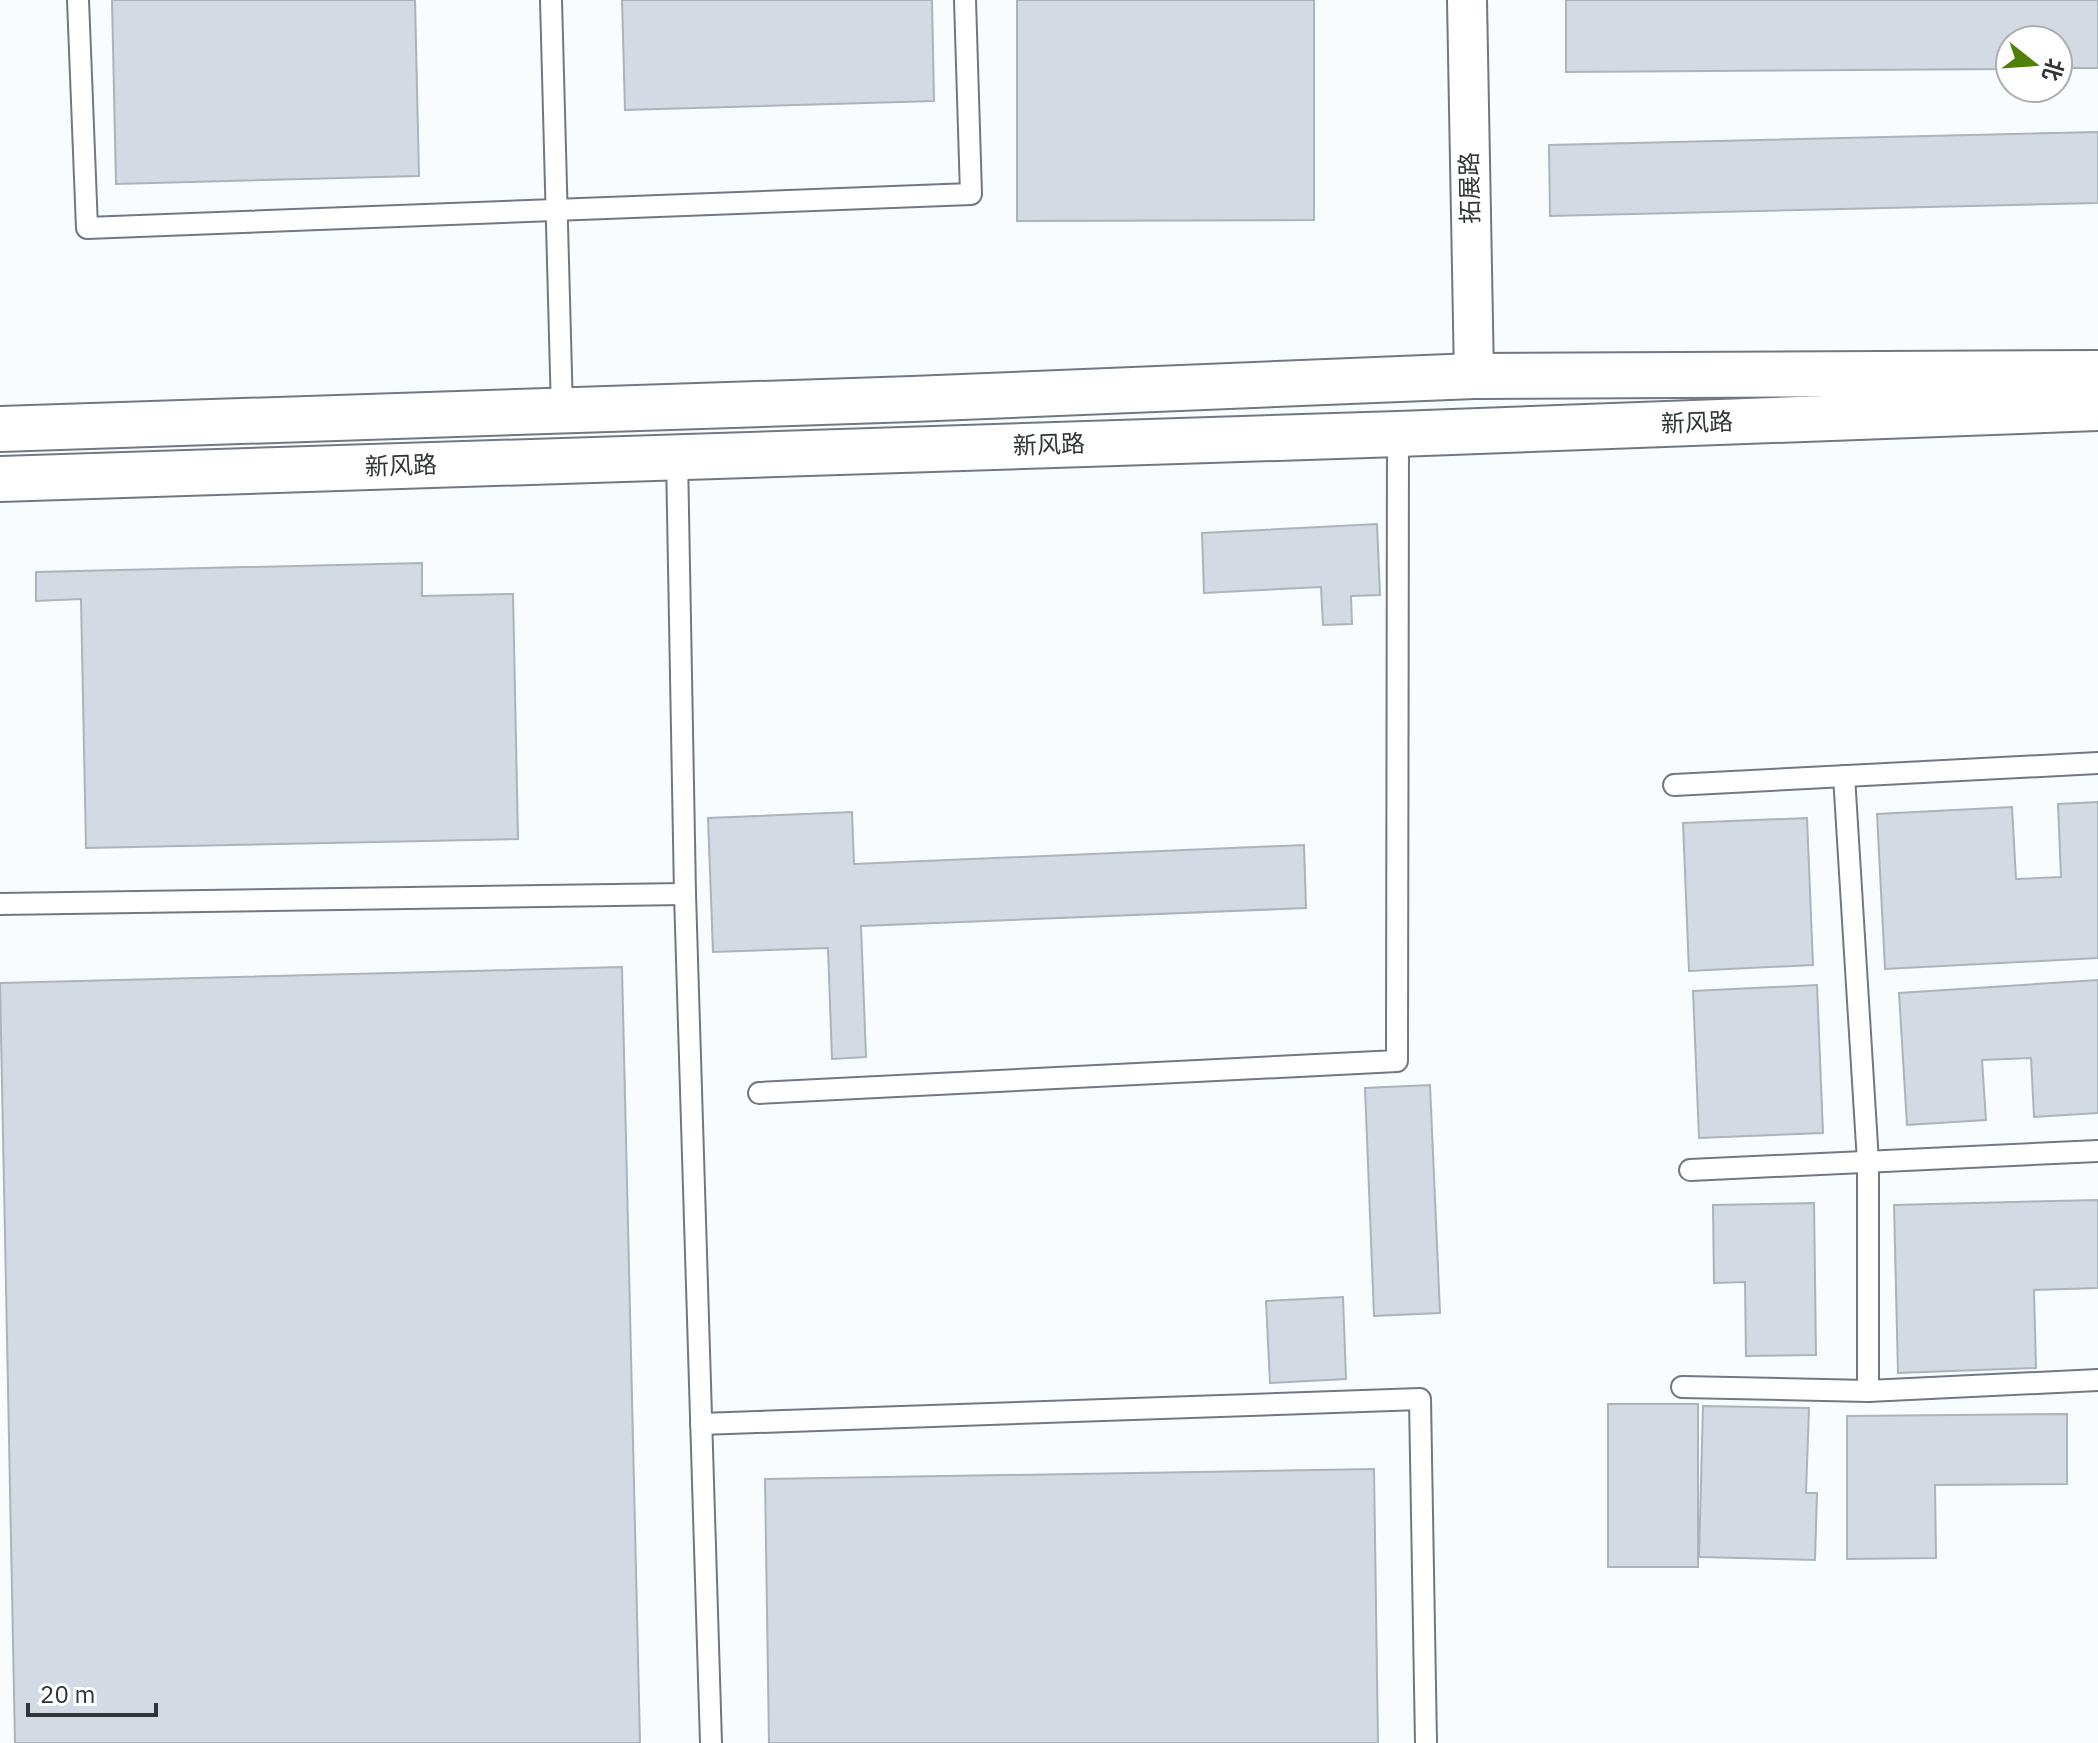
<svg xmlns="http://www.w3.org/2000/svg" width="2098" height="1743" font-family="'IBM Plex Sans','Noto Sans SC',sans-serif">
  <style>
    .building { fill: #d3dae3; stroke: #abb3bb; stroke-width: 2 }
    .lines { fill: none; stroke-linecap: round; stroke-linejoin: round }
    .lane-casing { stroke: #717880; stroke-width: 24 }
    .street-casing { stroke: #717880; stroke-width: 42 }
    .secondary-casing { stroke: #717880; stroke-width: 48 }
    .lane { stroke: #fff; stroke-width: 20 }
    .street { stroke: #fff; stroke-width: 38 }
    .secondary { stroke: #fff; stroke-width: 44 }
    .labels { text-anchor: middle; stroke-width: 6; stroke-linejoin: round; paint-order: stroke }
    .street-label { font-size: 24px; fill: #323538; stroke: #fff }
  </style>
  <rect width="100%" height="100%" fill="#f8fcff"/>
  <g class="building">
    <polygon points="112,0 415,0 419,176 116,184"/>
    <polygon points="622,0 932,0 934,101 625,110"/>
    <polygon points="1017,0 1314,0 1314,220 1017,221"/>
    <polygon points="1566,0 2098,0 2098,68 2058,68 2058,40 2010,40 2010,69 1566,72"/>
    <polygon points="2098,132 2098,203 1550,216 1549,145"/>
    <polygon points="1377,524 1380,595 1351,596 1352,624 1323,625 1321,587 1204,593 1202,533"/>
    <polygon points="422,563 422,596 513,594 518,839 86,848 81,599 36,601 36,572"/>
    <polygon points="2098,802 2098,958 1885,969 1877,814 2012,807 2016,879 2061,877 2058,804"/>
    <polygon points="852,812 854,864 1304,845 1306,908 861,926 866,1057 832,1059 828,948 713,952 708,818"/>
    <polygon points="1807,818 1813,965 1689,971 1683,823"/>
    <polygon points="622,967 640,1743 15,1743 0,983"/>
    <polygon points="2098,980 2098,1113 2034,1117 2031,1058 1982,1060 1986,1120 1907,1125 1899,993"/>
    <polygon points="1817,985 1823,1133 1699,1138 1693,991"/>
    <polygon points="1430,1085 1440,1313 1374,1316 1365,1088"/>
    <polygon points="2098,1200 2098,1288 2034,1290 2036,1368 1898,1373 1894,1205"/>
    <polygon points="1814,1203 1816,1355 1746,1356 1745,1282 1714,1283 1713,1205"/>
    <polygon points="1343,1297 1346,1379 1270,1383 1266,1301"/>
    <rect x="1608" y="1404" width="90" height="163"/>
    <polygon points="1703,1406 1809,1408 1806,1493 1817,1493 1815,1560 1699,1557"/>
    <polygon points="2067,1414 2067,1484 1935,1485 1936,1558 1847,1559 1847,1416"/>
    <polygon points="1374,1469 1378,1743 769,1743 765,1479"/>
  </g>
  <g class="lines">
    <defs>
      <g id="lane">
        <polyline points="78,0 87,228 971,194 965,0"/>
        <polyline points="551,0 562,411"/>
        <polyline points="677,457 685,894 711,1743"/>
        <polyline points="1674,785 2098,763"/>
        <polyline points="0,904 685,894"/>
        <polyline points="759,1093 1397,1061 1398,434"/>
        <polyline points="1690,1170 2098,1151"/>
        <polyline points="1682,1387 1868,1391 1868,1162 1844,776"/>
        <polyline points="1868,1391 2098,1380"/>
        <polyline points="701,1424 1420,1399 1426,1743"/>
      </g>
      <polyline id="street" points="1467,0 1474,376"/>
      <g id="secondary">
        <polyline points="0,429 912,399 1474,376 2098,373"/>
        <polyline points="0,479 1398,434 2098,408"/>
      </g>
    </defs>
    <use href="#lane" class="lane-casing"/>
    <use href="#street" class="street-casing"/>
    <use href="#secondary" class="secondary-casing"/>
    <use href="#lane" class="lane"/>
    <use href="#street" class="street"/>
    <use href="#secondary" class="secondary"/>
  </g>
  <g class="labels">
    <g class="street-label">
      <text transform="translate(1470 188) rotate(-91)" y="8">拓展路</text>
      <text transform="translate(1697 423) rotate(-2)" y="8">新风路</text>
      <text transform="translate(1049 445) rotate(-2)" y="8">新风路</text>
      <text transform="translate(401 466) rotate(-2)" y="8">新风路</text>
    </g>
  </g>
  <g transform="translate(2034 64) rotate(107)"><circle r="38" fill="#ffffff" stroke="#adaeaf" stroke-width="2"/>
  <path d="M0-6L14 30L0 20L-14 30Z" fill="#507f0a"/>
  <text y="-12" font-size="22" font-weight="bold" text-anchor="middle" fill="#323538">北</text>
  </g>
  <path d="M28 1703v12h128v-12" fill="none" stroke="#323538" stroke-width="4"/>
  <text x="40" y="1703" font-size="24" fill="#323538" stroke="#ffffff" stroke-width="6" paint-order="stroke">20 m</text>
</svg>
